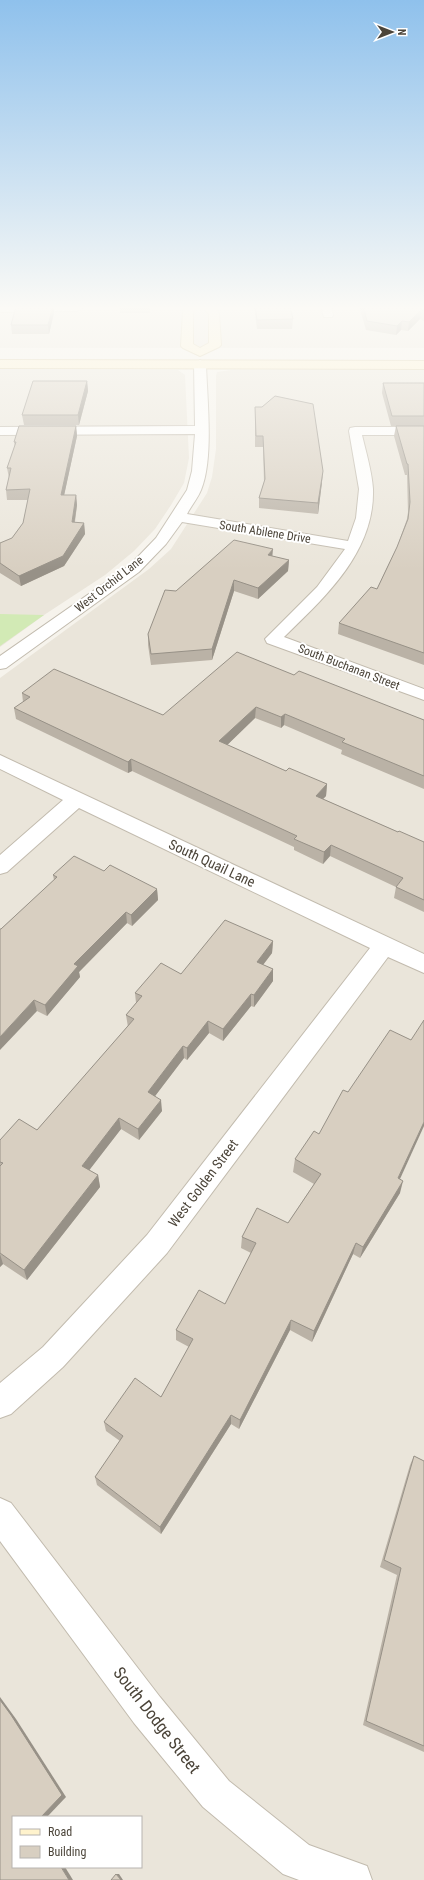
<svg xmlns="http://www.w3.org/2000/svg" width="424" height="1880" font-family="'Roboto Condensed',sans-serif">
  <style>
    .residential { fill: #eae5da; fill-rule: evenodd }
    .green { fill: #d2eab5 }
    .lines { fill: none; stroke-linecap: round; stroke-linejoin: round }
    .street-casing { stroke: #c2bbae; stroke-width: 2 }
    .secondary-casing { stroke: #d6c79b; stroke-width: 2 }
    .street { fill: #fff; fill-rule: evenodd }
    .secondary { fill: #fff3cd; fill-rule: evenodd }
    .wall { fill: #bab2a6 }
    .shaded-wall { fill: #979187 }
    .building { fill: #d8cfc1; stroke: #979187 }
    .labels { text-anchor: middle; stroke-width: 4; stroke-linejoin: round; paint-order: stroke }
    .far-street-label { font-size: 12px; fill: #4b4439; stroke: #fff }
    .street-label { font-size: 14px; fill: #4b4439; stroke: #fff }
    .near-street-label { font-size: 17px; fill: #4b4439; stroke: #fff }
  </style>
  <rect width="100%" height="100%" fill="#f6f3ec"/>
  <g class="residential">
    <rect x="0" y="306" width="424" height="42"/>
    <polygon points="0,369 178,370 185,375 189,458 184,483 171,505 155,529 134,551 105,575 44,615 0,647"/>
    <path d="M424,369v1511h-424v-1202l149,-109 22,-20 36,-56 5,-16 4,-28v-73l1,-4 14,-2zM13,1817h128v50h-128z"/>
  </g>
  <polygon class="green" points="0,614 44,615 0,646"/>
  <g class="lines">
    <defs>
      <g id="street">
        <polygon points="0,306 82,306 82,308 77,311 0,312"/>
        <polygon points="321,306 331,306 333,315 332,317 324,317"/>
        <path d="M200,360l6,4c1,34 8,95 -5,126 -3,8 -10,16 -14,24l161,27 8,-23 3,-29 -10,-58 1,-3 5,-1h69v8h-62c4,17 10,37 11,54 2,63 -48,108 -89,148l140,52v11l-157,-57 -2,-4 52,-52 28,-38 -163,-27 -16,22 -27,28 -133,96 -6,1v-13l129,-90 27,-28 31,-48 5,-19 3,-37 -195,1v-8l195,-1 -1,-62z"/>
        <polygon points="0,755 424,954 424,973 388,957 167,1253 63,1367 11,1414 0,1418 0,1383 43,1347 147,1235 370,948 79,808 7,872 0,874 0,855 63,800 0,769"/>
        <polygon points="0,1498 11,1503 160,1697 229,1781 309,1845 367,1866 372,1880 299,1880 283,1874 203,1807 134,1723 0,1541"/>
      </g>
      <g id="secondary">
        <polygon points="187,306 199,306 193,312 193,344 200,348 209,343 209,314 202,306 214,306 219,313 221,345 219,347 200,356 183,348 181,346 183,311"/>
        <polygon points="0,360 424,361 424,369 0,368"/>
      </g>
    </defs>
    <use href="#street" class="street-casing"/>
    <use href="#secondary" class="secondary-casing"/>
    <use href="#street" class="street"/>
    <use href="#secondary" class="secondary"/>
  </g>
  <g class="wall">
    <polygon points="16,306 54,306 54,313 49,334 12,334 11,325"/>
    <rect x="120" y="306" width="30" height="7"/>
    <polygon points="254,306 290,306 293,319 292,329 257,329"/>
    <polygon points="359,306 424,306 424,321 420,319 408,331 401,330 396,335 366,330"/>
    <polygon points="87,381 88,391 79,425 24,425 22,415"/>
    <polygon points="383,383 424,383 424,426 391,426 382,393"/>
    <polygon points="255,407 322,482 318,514 259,508 259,498 264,482 263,447 255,447"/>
    <polygon points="76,426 77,436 64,495 76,495 77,505 75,522 84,523 85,534 64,566 21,586 0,573 0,543 12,538 23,523 28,500 7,500 6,490 9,478 7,468 15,447 14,442"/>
    <polygon points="396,426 424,426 424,665 338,634 339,623 377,589 397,547 407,519 408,512 407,475 405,475 394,436"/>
    <polygon points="272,556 289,560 288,571 258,599 234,591 212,660 151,665 148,645 148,634 176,591"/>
    <polygon points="294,675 424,720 424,789 341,754 342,750 284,725 281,728 255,718 227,745 286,771 327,784 326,796 323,799 398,832 424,842 424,912 394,898 396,887 330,856 323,864 294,850 294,847 132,771 128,773 16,719 14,708 23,702 22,693 163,715"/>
    <polygon points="53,875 157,889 158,900 132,926 127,923 79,972 80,977 47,1016 37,1011 1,929 54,880"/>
    <polygon points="273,941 272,953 263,965 273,969 273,981 254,1007 251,1006 223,1041 209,1033 187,1060 184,1058 155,1096 162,1111 139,1140 121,1129 89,1170 98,1175 100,1187 27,1280 3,1264 0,1267 0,1140 37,1130 128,1027 126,1015 136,1003 135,993 181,974"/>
    <polygon points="295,1159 400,1179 400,1193 360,1258 353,1254 312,1342 290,1330 239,1429 231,1424 161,1534 97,1485 95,1477 120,1441 106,1431 104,1422 161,1397 189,1347 176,1340 176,1330 225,1304 251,1253 241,1248 242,1237 288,1223 314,1184 293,1172"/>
    <polygon points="414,1456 424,1461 424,1752 363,1725 397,1575 380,1567 410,1465"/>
  </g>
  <g class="shaded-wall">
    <polygon points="53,306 54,306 54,313 49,334 48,325"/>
    <polygon points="421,310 420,319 408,331 409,322"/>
    <polygon points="402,321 401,330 396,335 397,326"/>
    <polygon points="87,381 88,391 79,425 78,415"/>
    <polygon points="76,426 77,436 62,505 61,495"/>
    <polygon points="323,471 322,482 318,514 318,503"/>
    <polygon points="76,495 77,505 73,532 72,522"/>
    <polygon points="84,523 85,534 64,566 21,586 19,576"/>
    <polygon points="273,549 272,560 268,555"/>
    <polygon points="289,560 288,571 258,599 258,588"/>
    <polygon points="234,580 234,591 212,660 212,649"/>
    <polygon points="256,707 255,718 219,753 219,741"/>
    <polygon points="285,714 284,725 281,728 281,717"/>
    <polygon points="131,759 132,771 128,773 128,762"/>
    <polygon points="327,784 326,796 315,807 316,796"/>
    <polygon points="331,845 330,856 323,864 324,852"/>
    <polygon points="157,889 158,900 132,926 131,915"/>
    <polygon points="126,912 127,923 79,972 80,977 47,1016 45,1005 74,964"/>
    <polygon points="273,941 272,953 256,974 257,962"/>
    <polygon points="273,969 273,981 254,1007 254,995"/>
    <polygon points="251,994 251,1006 223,1041 223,1029"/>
    <polygon points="34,1000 37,1011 0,1050 0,1037"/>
    <polygon points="208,1021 209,1033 187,1060 187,1048"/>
    <polygon points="183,1046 184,1058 149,1104 148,1092"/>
    <polygon points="161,1100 162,1111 139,1140 138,1129"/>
    <polygon points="119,1118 121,1129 84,1177 82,1166"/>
    <polygon points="424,1122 424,1126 395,1190 398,1178"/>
    <polygon points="98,1175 100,1187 27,1280 24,1270"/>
    <polygon points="403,1181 400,1193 360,1258 363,1247"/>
    <polygon points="356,1243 353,1254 312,1342 314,1331"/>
    <polygon points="0,1254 3,1264 0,1267"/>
    <polygon points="291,1320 290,1330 239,1429 240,1420"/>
    <polygon points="231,1415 231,1424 161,1534 160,1527"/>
    <polygon points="0,1697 16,1719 66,1797 47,1817 41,1817 0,1700"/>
    <polygon points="61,1867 65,1867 73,1880 69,1880"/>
    <polygon points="116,1874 119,1874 123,1880 121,1880"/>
  </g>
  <g class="building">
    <polygon points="16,306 53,306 48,325 11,325"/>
    <polygon points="255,306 290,306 293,319 257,320"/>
    <polygon points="363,306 424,306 424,311 421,310 409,322 402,321 397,326 367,321"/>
    <polygon points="33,381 87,381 78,415 22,415"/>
    <polygon points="383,383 424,383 424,416 392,416"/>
    <polygon points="275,396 313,404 323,471 318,503 259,498 265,479 263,436 256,436 255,407 262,407"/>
    <polygon points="19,426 76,426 61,495 76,495 72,522 84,523 63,556 19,576 0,563 0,543 12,538 23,523 30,489 6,490 11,468 7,468 16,442 14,442"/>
    <polygon points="396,426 424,426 424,653 339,623 371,587 377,589 397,547 408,519 410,502 408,464 407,464"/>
    <polygon points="234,540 273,549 268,555 289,560 258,588 234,580 212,649 151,654 148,634 165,590 176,591"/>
    <polygon points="237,652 294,675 299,671 424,720 424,776 342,742 345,739 285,714 281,717 256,707 219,741 286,771 289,768 327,784 316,796 398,832 399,831 424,842 424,900 396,887 403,878 331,845 324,852 294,839 297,836 131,759 128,762 14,708 30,697 22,693 54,669 163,715"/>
    <polygon points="74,856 104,871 110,865 157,889 131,915 126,912 74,964 78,966 45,1005 34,1000 0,1037 0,929 1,929 57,877 53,875"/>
    <polygon points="225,920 273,941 257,962 273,969 254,995 251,994 223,1029 208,1021 187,1048 183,1046 148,1092 161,1100 138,1129 119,1118 82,1166 98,1175 24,1270 0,1253 0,1166 3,1163 0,1162 0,1140 19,1119 37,1130 134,1019 126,1015 142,996 135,993 161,963 181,974"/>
    <polygon points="424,1020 424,1122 398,1178 403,1181 363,1247 356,1243 314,1331 291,1320 240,1420 231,1415 160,1527 95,1477 123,1436 104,1422 135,1378 161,1397 193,1339 176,1330 199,1290 225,1304 256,1243 242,1237 257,1208 288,1223 321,1174 295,1159 314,1131 319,1134 343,1090 348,1092 390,1030 411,1040"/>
    <polygon points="414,1456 424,1461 424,1746 366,1721 401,1568 384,1560"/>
    <polygon points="0,1700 11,1715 62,1795 41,1817 13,1817 13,1867 61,1867 69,1880 0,1880"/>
    <polygon points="116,1874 121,1880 111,1880"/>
  </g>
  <linearGradient id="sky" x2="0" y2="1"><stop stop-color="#8fc1ec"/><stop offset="0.54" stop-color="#fbfaf6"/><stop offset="1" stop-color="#fbfaf6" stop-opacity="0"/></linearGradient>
  <rect width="424" height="570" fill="url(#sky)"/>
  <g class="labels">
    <g class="far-street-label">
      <text transform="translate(265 532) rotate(9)" y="4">South Abilene Drive</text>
      <text transform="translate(109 584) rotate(-38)" y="4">West Orchid Lane</text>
      <text transform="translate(349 667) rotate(21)" y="4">South Buchanan Street</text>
    </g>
    <g class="street-label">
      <text transform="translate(212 863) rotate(25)" y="5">South Quail Lane</text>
      <text transform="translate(203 1183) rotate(-53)" y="5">West Golden Street</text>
    </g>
    <g class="near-street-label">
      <text transform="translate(157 1720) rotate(52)" y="6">South Dodge Street</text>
    </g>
  </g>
  <rect x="12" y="1816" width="130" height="52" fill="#ffffff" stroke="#b7b4b0"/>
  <rect x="20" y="1829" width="20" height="6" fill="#fff3cd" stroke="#b7b4b0"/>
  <text x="48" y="1836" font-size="12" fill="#4b4439">Road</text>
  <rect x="20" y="1846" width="20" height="12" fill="#d8cfc1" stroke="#b7b4b0"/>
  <text x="48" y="1856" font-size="12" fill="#4b4439">Building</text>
  <g transform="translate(392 32) rotate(90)" stroke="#ffffff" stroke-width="3" paint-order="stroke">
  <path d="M0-3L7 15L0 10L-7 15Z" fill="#4b4439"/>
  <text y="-6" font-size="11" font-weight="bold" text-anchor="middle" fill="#4b4439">N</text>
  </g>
</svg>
